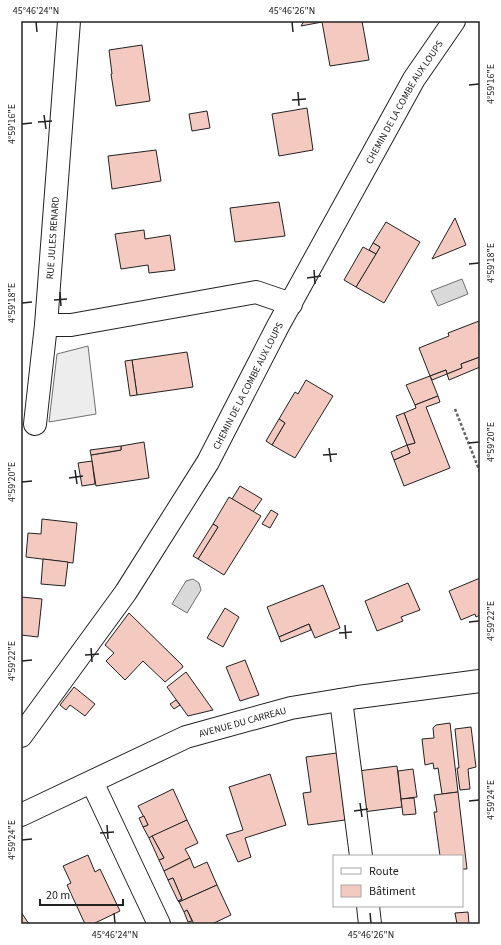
<svg xmlns="http://www.w3.org/2000/svg" width="501" height="945" font-family="'Source Sans 3',sans-serif">
  <style>
    .parking { fill: #ededed; stroke: #6f6f6f }
    .water { fill: #d9d9d9; stroke: #6f6f6f }
    .building { fill: #f3c9c0; stroke: #222 }
    .lines { fill: none; stroke-linecap: round; stroke-linejoin: round }
    .minor-casing { stroke: #222; stroke-width: 24 }
    .path { stroke: #646464; stroke-width: 2.5; stroke-dasharray: 3 2; stroke-linecap: butt }
    .minor { stroke: #fff; stroke-width: 22 }
    .ticks { fill: none; stroke: #222; stroke-width: 1.5 }
    .labels { text-anchor: middle; stroke-width: 3; stroke-linejoin: round; paint-order: stroke }
    .street-label { font-size: 10px; fill: #222; stroke: #fff }
    .neatline { fill: none; stroke: #222; stroke-width: 1.5 }
    .ticks-label { font-size: 10px; text-anchor: middle; fill: #222 }
  </style>
  <rect width="100%" height="100%" fill="#fff"/>
  <polygon class="parking" points="88,346 96,414 49,422 57,354"/>
  <g class="water">
    <polygon points="462,279 468,294 438,306 431,291"/>
    <polygon points="193,579 199,583 201,590 187,613 172,604 186,581"/>
  </g>
  <g class="building">
    <polygon points="304,21 362,21 369,60 330,66 322,22 301,26"/>
    <polygon points="142,45 150,101 116,106 111,74 112,74 109,50"/>
    <polygon points="307,108 313,150 279,156 272,114"/>
    <polygon points="207,111 210,128 192,131 189,114"/>
    <polygon points="156,150 161,181 112,189 108,156"/>
    <polygon points="279,202 285,236 235,242 230,208"/>
    <polygon points="455,218 466,245 432,259"/>
    <polygon points="386,222 420,242 384,303 356,287 380,247 373,243"/>
    <polygon points="144,230 145,239 170,235 175,270 149,273 148,265 121,269 115,234"/>
    <polygon points="373,243 380,247 376,254 369,250"/>
    <polygon points="363,247 376,254 356,287 344,280"/>
    <polygon points="479,321 480,357 461,364 462,368 447,374 446,370 430,376 419,348 449,336 448,333"/>
    <polygon points="187,352 193,387 137,395 132,360"/>
    <polygon points="480,357 480,367 449,380 447,374 462,368 461,364"/>
    <polygon points="132,360 137,395 130,396 125,361"/>
    <polygon points="446,370 447,374 432,380 430,376"/>
    <polygon points="430,376 438,396 415,405 406,385"/>
    <polygon points="306,380 333,396 295,458 272,445 285,423 279,419 295,392 298,394"/>
    <polygon points="438,396 440,402 426,407 450,468 404,486 394,460 410,453 407,445 415,443 404,413 416,408 415,405"/>
    <polygon points="404,413 415,443 407,445 396,416"/>
    <polygon points="279,419 285,423 272,445 266,441"/>
    <polygon points="144,442 149,478 96,486 91,455 121,450 121,446"/>
    <polygon points="407,445 410,453 394,460 391,452"/>
    <polygon points="121,446 121,450 91,455 90,450"/>
    <polygon points="92,461 95,484 82,486 78,463"/>
    <polygon points="240,486 262,499 253,512 232,499"/>
    <polygon points="229,497 261,516 224,575 198,559 218,527 213,524"/>
    <polygon points="271,510 278,514 270,528 262,524"/>
    <polygon points="42,519 77,523 73,563 26,557 28,533 41,534"/>
    <polygon points="213,524 218,527 198,559 193,556"/>
    <polygon points="43,559 68,562 65,586 41,584"/>
    <polygon points="480,578 480,615 476,617 475,614 461,620 449,591"/>
    <polygon points="408,583 420,610 401,617 403,621 377,631 365,601"/>
    <polygon points="323,585 340,628 315,638 309,624 279,637 267,607"/>
    <polygon points="21,597 42,599 38,637 21,635"/>
    <polygon points="225,608 239,617 223,647 207,638"/>
    <polygon points="129,613 182,665 183,667 165,682 143,661 125,680 106,661 114,653 105,645"/>
    <polygon points="309,624 311,630 281,642 279,637"/>
    <polygon points="245,660 259,695 240,701 226,667"/>
    <polygon points="186,672 213,710 188,716 167,687"/>
    <polygon points="74,687 95,704 85,716 70,705 66,710 60,705"/>
    <polygon points="176,700 180,705 174,709 170,704"/>
    <polygon points="450,723 458,792 442,794 438,768 434,769 433,763 425,765 422,739 434,738 433,728 436,725"/>
    <polygon points="471,727 476,767 468,769 470,789 460,790 457,768 459,768 455,729"/>
    <polygon points="337,753 345,820 308,825 303,793 311,792 306,757"/>
    <polygon points="397,766 402,807 363,812 358,771"/>
    <polygon points="413,769 417,797 401,799 398,771"/>
    <polygon points="270,774 286,825 245,838 251,857 238,862 226,835 243,830 229,787"/>
    <polygon points="173,789 187,820 149,838 143,827 148,825 138,806"/>
    <polygon points="458,792 467,869 462,869 462,856 440,856 434,812 437,812 434,795"/>
    <polygon points="414,798 416,814 403,815 401,799"/>
    <polygon points="144,816 148,825 143,827 139,818"/>
    <polygon points="187,820 198,843 185,849 190,858 164,871 159,860 164,858 152,836"/>
    <polygon points="152,836 164,858 159,860 149,838"/>
    <polygon points="88,855 95,872 100,869 120,911 93,924 85,924 67,885 71,883 63,866"/>
    <polygon points="190,858 194,868 207,862 217,885 179,902 178,901 182,899 173,878 168,880 164,871"/>
    <polygon points="173,878 182,899 178,901 168,880"/>
    <polygon points="217,885 231,915 212,924 194,924 187,910 184,912 179,902"/>
    <polygon points="187,910 192,921 188,922 184,912"/>
    <polygon points="21,912 29,924 21,924"/>
    <polygon points="468,912 469,924 457,924 455,913"/>
  </g>
  <g class="lines">
    <defs>
      <g id="minor">
        <polyline points="69,21 46,325 71,325 256,292 291,304"/>
        <polyline points="35,424 46,325"/>
        <polyline points="341,700 361,856"/>
        <path id="s1" d="M21,736l105,-144 82,-130 70,-136 136,-247 40,-58"/>
        <polyline points="92,782 159,924"/>
        <path id="s2" d="M21,815l165,-78 105,-29 67,-11 122,-16"/>
        <polyline points="368,906 370,924"/>
      </g>
    </defs>
    <use href="#minor" class="minor-casing"/>
    <polyline class="path" points="455,409 480,472"/>
    <use href="#minor" class="minor"/>
  </g>
  <path class="ticks" d="M36,22l1,10M292,22l1,10M469,85l10,-1M298,92l1,14M292,100l14,-1M44,115l2,14M38,122l14,-1M22,124l10,-1M469,264l10,-1M314,270l1,14M307,278l14,-2M60,292l1,14M54,300l13,-1M22,303l10,-1M469,443l10,-1M329,448l2,14M323,455l14,-1M75,470l2,14M69,478l14,-2M22,482l10,-1M469,622l10,-1M345,625l1,14M339,633l13,-1M91,648l1,14M85,655l14,-1M22,661l10,-1M469,801l10,-1M360,803l2,14M354,811l14,-2M107,825l1,14M100,833l14,-1M22,840l10,-1M114,913l1,10M370,913l1,10"/>
  <g class="labels">
    <g class="street-label">
      <text dy="4" stroke="none"><textPath href="#s1" startOffset="742">CHEMIN DE LA COMBE AUX LOUPS</textPath></text>
      <text transform="translate(52 238) rotate(-86)" y="4">RUE JULES RENARD</text>
      <text dy="4" stroke="none"><textPath href="#s1" startOffset="418">CHEMIN DE LA COMBE AUX LOUPS</textPath></text>
      <text dy="4" stroke="none"><textPath href="#s2" startOffset="241">AVENUE DU CARREAU</textPath></text>
    </g>
  </g>
  <rect width="501" height="945" fill="none" stroke="#ffffff" stroke-width="44"/>
  <rect x="333" y="855" width="130" height="52" fill="#ffffff" stroke="#a7a7a7"/>
  <rect x="341" y="868" width="20" height="6" fill="#ffffff" stroke="#a7a7a7"/>
  <text x="369" y="875" font-size="12" fill="#222222">Route</text>
  <rect x="341" y="885" width="20" height="12" fill="#f3c9c0" stroke="#a7a7a7"/>
  <text x="369" y="895" font-size="12" fill="#222222">Bâtiment</text>
  <path d="M40 899v6h83v-6" fill="none" stroke="#222222" stroke-width="2"/>
  <text x="46" y="899" font-size="12" fill="#222222" stroke="#ffffff" stroke-width="3" paint-order="stroke">20 m</text>
  <rect x="22" y="22" width="457" height="901" class="neatline"/>
  <g class="ticks-label">
    <text x="36" y="14">45°46'24"N</text>
    <text x="292" y="14">45°46'26"N</text>
    <text transform="translate(490 84) rotate(-90)" y="4">4°59'16"E</text>
    <text transform="translate(11 124) rotate(-90)" y="4">4°59'16"E</text>
    <text transform="translate(490 263) rotate(-90)" y="4">4°59'18"E</text>
    <text transform="translate(11 303) rotate(-90)" y="4">4°59'18"E</text>
    <text transform="translate(490 442) rotate(-90)" y="4">4°59'20"E</text>
    <text transform="translate(11 482) rotate(-90)" y="4">4°59'20"E</text>
    <text transform="translate(490 621) rotate(-90)" y="4">4°59'22"E</text>
    <text transform="translate(11 661) rotate(-90)" y="4">4°59'22"E</text>
    <text transform="translate(490 800) rotate(-90)" y="4">4°59'24"E</text>
    <text transform="translate(11 840) rotate(-90)" y="4">4°59'24"E</text>
    <text x="115" y="938">45°46'24"N</text>
    <text x="371" y="938">45°46'26"N</text>
  </g>
</svg>
